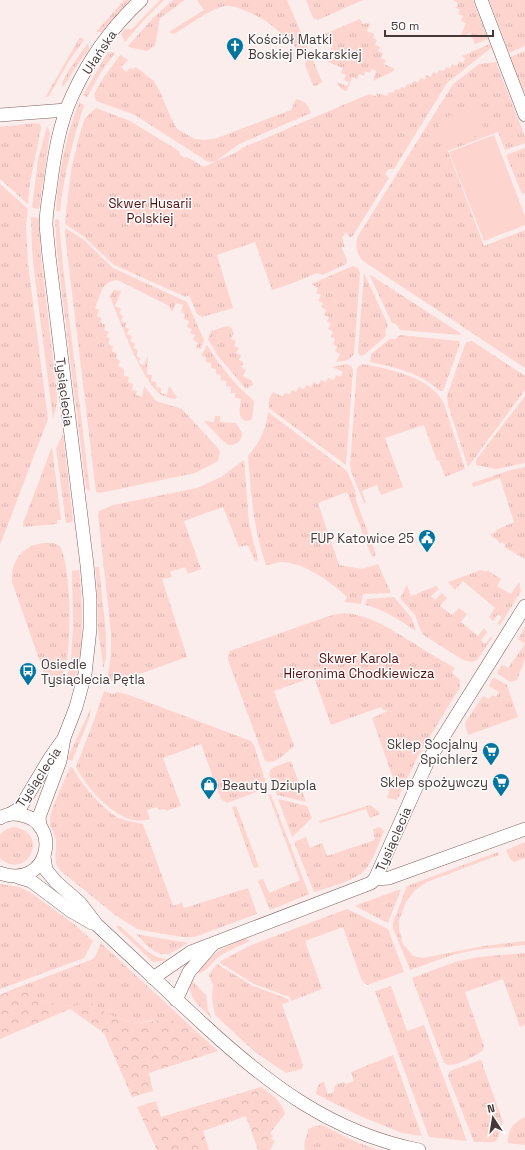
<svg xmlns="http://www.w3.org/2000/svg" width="525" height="1150" font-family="'Space Grotesk',sans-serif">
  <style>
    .grass { fill: url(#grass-tufts) }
    .forest { fill: url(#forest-crowns) }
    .pitch { fill: #fed4cf }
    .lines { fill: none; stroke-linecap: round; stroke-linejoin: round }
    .street-casing { stroke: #7d605c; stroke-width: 14 }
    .street { stroke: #fff; stroke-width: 13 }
    .labels { text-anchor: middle; stroke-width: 3; stroke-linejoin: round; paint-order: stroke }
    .poi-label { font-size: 13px; fill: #463837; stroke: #fdfdfd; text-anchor: start }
    .street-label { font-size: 13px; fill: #463837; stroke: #fdfdfd }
    .park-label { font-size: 13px; fill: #520e0e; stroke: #fdfdfd }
  </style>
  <defs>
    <pattern id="grass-tufts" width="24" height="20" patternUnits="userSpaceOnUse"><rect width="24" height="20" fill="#fed4cf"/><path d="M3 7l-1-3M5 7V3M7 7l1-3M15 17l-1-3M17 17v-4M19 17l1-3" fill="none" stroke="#dbb7b2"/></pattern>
    <pattern id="forest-crowns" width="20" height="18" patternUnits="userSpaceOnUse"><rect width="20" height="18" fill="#fed4cf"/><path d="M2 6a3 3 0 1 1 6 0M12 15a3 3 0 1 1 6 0" fill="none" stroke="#dbb7b2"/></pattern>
  </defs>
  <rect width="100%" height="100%" fill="#fbedeb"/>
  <g class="grass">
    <polygon points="124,0 130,0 102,32 96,32"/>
    <polygon points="160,0 164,0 144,20 125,42 121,34 125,29 132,29"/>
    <polygon points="173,0 185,0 160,18 155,46 147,51 129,47 128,46 154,17"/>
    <path d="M197,0h90l21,49 -6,4c-20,-18 -32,-34 -59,-43 -5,-2 -11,-5 -18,-4 -15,3 -37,20 -51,28l-5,-2 35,-22z"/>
    <polygon points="306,0 363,0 318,20 313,18"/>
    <polygon points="453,0 473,0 488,39 475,44 470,33 460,37 466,23 461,21 463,16 458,14 460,10 456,8 458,3"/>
    <polygon points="489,0 525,0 525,46 509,53"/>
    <path d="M360,19l3,5 4,-1 3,1 -3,7 7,3 -1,4 4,2 -2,5 5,2 -2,4 5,2 -2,5 5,2 -2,4 11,5 -3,3 -19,9 3,-10 -4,-2 -2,4 -5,-2 -1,5 -5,-2 -2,5 -5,-2 -5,14c-5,-1 -8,-4 -10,-9l10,4 2,-4 -5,-2 2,-5 -5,-2 2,-5 -15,-6 -4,-9 10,4 2,-5 -5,-2 2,-6 -11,-4 -2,-4z"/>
    <polygon points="80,37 84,40 69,61 49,96 43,98 46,96"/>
    <polygon points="88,43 89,49 77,65 64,86 62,86 62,83 70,68"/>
    <path d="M490,44l1,4 -44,35 -53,86h-5l-4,5 4,4 -37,59h-3l-3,-5 -4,6 3,9h-4l6,13 -1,4 -23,11 -6,-2 -24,10 -21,7 -17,-48 -38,13 16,53 -31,9 -5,-3 -7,-17 -4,-2v2l-72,-32 -31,-29 -18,-12 1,-12 5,-42 9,-37 5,-15 11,-10 34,13 49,30 1,4 5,3 2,-1 17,10 12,-6 -6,1 -5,-2 -70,-45 -39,-14 -2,-7 10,-17 16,-22 8,5 -7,7 5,5 4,-4 3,1 3,-2 18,14 6,11 12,28 5,9 18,10 9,1 13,-2 74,-28 5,-11c9,2 12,5 15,14l-72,31 -23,17 21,-9 5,-4 127,-54 9,3 -2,-4 11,3 2,-4 5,1 1,-4 5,1 1,-3 4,1 2,-4 5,1 1,-4 5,1 3,-4 4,2 1,-5 5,2 2,-5 4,2 2,-4 5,1 2,-4 4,1 2,-4 5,2 2,-5 4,2 2,-5 -3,-2z"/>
    <polygon points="525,51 525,95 510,57"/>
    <polygon points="108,52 115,53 101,72 87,97 83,95"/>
    <polygon points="307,57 312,58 322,82 316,86 313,85 305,65"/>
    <path d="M496,62l29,75v6l-20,7 -7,-18 -50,19 36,95 41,-16v138l-162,-107c-7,-8 -8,-15 -5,-25l95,-152 26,-20z"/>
    <path d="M79,102l5,3c-11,35 -20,69 -24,106h-4c2,-37 10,-75 23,-109z"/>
    <polygon points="35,123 40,124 41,128 30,183 28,204 0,179 0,127"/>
    <polygon points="47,126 50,133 39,209 32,208 38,160"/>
    <polygon points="525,148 525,193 522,194 506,155"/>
    <polygon points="0,184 28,209 26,225 28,264 48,419 0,545"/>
    <polygon points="31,217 39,218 41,257 57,394 57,403 53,419 35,279 32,250"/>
    <polygon points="55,219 59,220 59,222 63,267 90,491 86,489 57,252"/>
    <polygon points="65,228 83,239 113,268 187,302 204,340 201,349 196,348 198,343 193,340 195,335 190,333 192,329 187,327 189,321 184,319 185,314 181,311 183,305 176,303 172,312 169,306 120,281 115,280 110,282 103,287 95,308 99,310 97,316 102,318 100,322 106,325 104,330 109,332 106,337 110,338 108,344 113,346 112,351 117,354 116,358 120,361 118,366 124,369 124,376 129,377 128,382 133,384 132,390 137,391 136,395 142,397 144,386 156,401 182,409 217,447 220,451 218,461 195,473 100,493 96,492 66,243"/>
    <path d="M353,266l5,2 2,6 -6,79c-3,8 -10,8 -18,9l4,-8 -5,-3 2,-4 -4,-3 2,-5 -4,-2 2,-5 -5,-3 3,-5 -4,-3 2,-4 -5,-2 2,-5 -5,-3 2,-4 -5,-2 3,-6 -5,-2 2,-5 -7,-4z"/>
    <polygon points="364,273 388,325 385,331 386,336 364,355 360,356 358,352"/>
    <polygon points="369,274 460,333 461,335 400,330 396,324 392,323"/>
    <path d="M114,290l7,1 -6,15 6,3 -2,4 4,3 -2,5 5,2 -1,4 4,2 -2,5 5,2 -2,5 5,3 -2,4 5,2 -2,6 4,2 -1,5 5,2 4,-10 -1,19 5,1 -1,6 5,1v5l5,1v5l6,2 2,-9 8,11 -2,2c-5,-1 -10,-2 -15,-5 -19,-15 -40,-73 -50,-97l1,-3z"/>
    <polygon points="227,326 232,328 233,334 231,339 236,341 234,346 239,348 236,353 241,355 239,360 244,363 241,367 246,370 243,376 252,381 253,385 246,389 218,356 208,339 211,331"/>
    <path d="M400,335l59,6 1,3 -17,47h-3c-20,-18 -45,-24 -70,-29l1,-8 19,-15h5z"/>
    <polygon points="472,341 525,376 525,390 468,467 448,405 447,396 465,344 467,342"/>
    <path d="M207,345c13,21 28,40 47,56l-2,19 -7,1c-8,-5 -5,-13 -4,-22l-6,-1 1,-5h-5v-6l-5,-1v-5l-5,-1v-5l-5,-1v-5l-5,-1v-5l-5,-1v-5l-5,-1z"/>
    <polygon points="347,364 351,366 353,369 346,465 269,408 269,399 273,392 283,397 285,393 290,394 292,390 296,392 299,387 304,389 307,385 311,387 314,382 318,385 321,380 326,382 328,378 334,380 336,375 340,377 343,372 332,367"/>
    <path d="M363,364c26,5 69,13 81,40l21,65 -20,8 -6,-17 -2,1 -13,-36 -39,13 18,49 -22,8 -4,-10 -15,6 4,12h-2l-13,-32 -1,-5 7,-98 2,-2z"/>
    <polygon points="525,396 525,463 496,469 476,465 476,460"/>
    <path d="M268,412l79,59 8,19 1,10 20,55 -4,2 -25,-65 -29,11 21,62 23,4 16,-5 13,29 -28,1 -2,10 -17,-2 3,-5c-16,-15 -43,-35 -66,-35 -5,0 -10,3 -15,3 -13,-36 -15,-72 -18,-109 12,-14 18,-26 20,-44z"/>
    <path d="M215,416h5v6l16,1 6,10c0,8 -5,12 -13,12l-5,-3 -20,-21 10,1z"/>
    <polygon points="63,434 73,520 70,523 66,523 56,448"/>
    <polygon points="52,447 61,520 57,520 57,524 23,527 23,523"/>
    <polygon points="244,460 249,523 258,560 255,561 248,545 239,547 223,507 184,521 201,569 188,574 185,567 170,572 172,577 162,579 187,657 117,682 107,680 111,655 111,633 98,515 99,511 113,505 197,488 221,477"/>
    <polygon points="525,467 525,559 504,547 506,545 502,542 500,544 497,539 492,537 491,534 496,532 496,530 514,522 500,478 473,487 472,483 511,470"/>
    <path d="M44,543h9l7,3c12,23 14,120 -2,141l-5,-1 -7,-7 -34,-97c-2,-21 11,-37 32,-39z"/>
    <path d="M95,567h4l7,66v26l-3,10c0,-14 -4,-27 -5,-41 -1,-20 0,-40 -3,-61z"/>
    <path d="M79,570c4,36 5,73 -3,109l-2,3 -7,4 -1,-1 5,-26 2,-31 -1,-57z"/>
    <polygon points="481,570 486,572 487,570 501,579 497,586 511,594 519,582 521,590 520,593 500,625 497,624 502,617 498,614 493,621 489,617 495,608 463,581 455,590 448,582"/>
    <polygon points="407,585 411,596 436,586 439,589 431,596 435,600 442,593 447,598 440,606 452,615 459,608 467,614 461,622 478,636 484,628 487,632 481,640 485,644 492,636 492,638 477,660 472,662 463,660 422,634 415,615 400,598"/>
    <path d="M394,597l17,20 5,14c-16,-10 -32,-22 -51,-26l2,-6z"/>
    <path d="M344,613c27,2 48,17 71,31 13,9 27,16 40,24l-3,5 8,7v7l-42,69 -21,44 -10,-2 6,-20 -21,-60 16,-7 -5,-1 -2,-3 -50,18 -17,-48 -40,14 20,55c-8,6 -19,20 -29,15l-37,-101v-5l2,-4 93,-33 10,-3z"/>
    <polygon points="525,627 525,659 517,680 510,682 497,673 501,666 504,665 508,668 525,644 518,639"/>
    <polygon points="495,678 507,685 518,717 468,735 465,725 466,721 483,696 489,699 492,695 496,697 499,692 489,686 492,679"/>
    <path d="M104,691l9,3 5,-2 11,3 122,46 3,4 13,41 -5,4 -35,13 -6,-4 -20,-55 -38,14 18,48 -15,5 -1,-2 -6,1 -2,-3 -10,3 3,9c-29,10 -62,-29 -74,-52l18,-47z"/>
    <polygon points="91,708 89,719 72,761 67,759"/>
    <path d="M291,761l15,41 -29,-7c-10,-26 -14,-25 14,-34z"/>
    <path d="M70,767l3,1c7,15 31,43 46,50 8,3 16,4 24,6l30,82 9,-3 2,5 64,-20 9,26 -62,23h-13l-36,-6 -9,-2 -22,-14 -54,-44c-9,-9 -4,-18 -5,-29 0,-7 -6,-14 -6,-20 -1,-11 16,-44 20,-55z"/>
    <polygon points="268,794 271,795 309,894 270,910 258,881 263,879 269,893 300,880"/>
    <polygon points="278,799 307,806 312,818 292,837"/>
    <polygon points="370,805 378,811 380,814 370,818 366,809 320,823 319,821"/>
    <polygon points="236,806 259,867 254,868 252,863 232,807"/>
    <path d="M14,827c38,7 11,55 -14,31v-24l7,-5z"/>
    <path d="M380,827l4,4c-5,11 -12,33 -21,41 -10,9 -36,16 -49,20l-20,-50 12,-5 4,11 12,-5 5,13 48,-16 -2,-11z"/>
    <polygon points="525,842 525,858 514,862 510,859 506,850"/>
    <polygon points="498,852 499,855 427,882 415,890 406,902 399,920 399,929 403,944 413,956 423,958 484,946 525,941 525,945 475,950 452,955 410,970 393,928 393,923 407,886"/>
    <polygon points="0,884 19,887 30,892 75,925 93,941 84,958 0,989"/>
    <polygon points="401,889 388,923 355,906 357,905"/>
    <polygon points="347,909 388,929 404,972 367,985 362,981 343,927 305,941 322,989 291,1001 290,997 254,984 219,962 249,946"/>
    <polygon points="117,926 120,926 148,952 157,957 169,960 153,962 116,927"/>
    <path d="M136,934l52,9c-6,3 -11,7 -17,10 -14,6 -27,-11 -35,-19z"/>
    <path d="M244,938l6,3c-11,5 -24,10 -34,18 -6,6 -12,16 -21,13l23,-21z"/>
    <polygon points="101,943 198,1033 153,1020 135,1023 126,1021 110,1015 93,1004 74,1006 52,1004 23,991 17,990 11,990 91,960 95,957"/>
    <path d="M525,953v72l-5,2 -17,-48 -38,13 19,54 -1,4c-7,6 -32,20 -39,13l-32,-85 43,-16 23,-5z"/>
    <polygon points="217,964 253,986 288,999 289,1002 282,1004 303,1065 302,1069 286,1073 255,1052 215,1015 212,999 213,985 209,976 210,973"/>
    <path d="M191,980l15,15 2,15 4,8c-11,-11 -26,-20 -21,-38z"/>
    <polygon points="391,986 407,1031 424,1025 467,1141 429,1137 375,991"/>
    <polygon points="393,1055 422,1136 402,1133 360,1116 316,1094 317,1088 320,1083 324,1082 328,1094 334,1092 335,1085 344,1082 345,1084 354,1081 351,1072"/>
    <polygon points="481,1060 503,1122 497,1140 494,1142 474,1142 448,1076 450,1071"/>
    <path d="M525,1117v28l-17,-2c-1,-13 6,-21 17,-26z"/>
    <path d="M322,1125l34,17 22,8h-73c-3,-11 4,-14 3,-21l5,-2z"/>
  </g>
  <g class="forest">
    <polygon points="11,990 17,990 23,991 52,1004 74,1006 87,1003 93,1004 110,1015 126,1021 135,1023 161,1020 174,1021 182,1024 192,1032 198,1033 218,1051 149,1073 153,1091 132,1097 104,1033 70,1009 0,1039 0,995"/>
    <path d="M261,1087c11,8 20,13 24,27l-15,19 3,3 -2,3 4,2 -5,9h-12l-12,-34 -43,15 6,19h-52l-20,-43 19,-6 5,16z"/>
  </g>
  <g class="pitch">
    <polygon points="475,106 485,132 446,148 437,121"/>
    <polygon points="494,135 525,216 525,225 484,241 449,152"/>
  </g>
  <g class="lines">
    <defs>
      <g id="street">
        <polyline points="481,0 525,115"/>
        <polyline points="0,115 66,110"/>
        <polyline points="10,814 20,808 50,758 62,741"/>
        <path d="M0,818c6,-4 13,-5 21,-3 42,7 28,76 -21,58"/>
        <path d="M40,827l-1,-10 21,-56 4,-23 12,-31 9,-33 5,-45v-30l-3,-34 -38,-309c-1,-10 -2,-20 -3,-31 0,-12 2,-24 4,-36 4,-32 9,-66 23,-95 16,-35 40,-68 68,-94"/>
        <path d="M44,857l2,13 10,12 24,21 17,22c36,33 71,67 107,100 64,59 128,108 215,125"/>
        <polyline points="18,877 31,881 71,911 92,923"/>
        <polyline points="375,879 389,878 525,829"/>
        <polyline points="153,978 191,952 371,883 375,879 428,761 525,606"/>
        <polyline points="176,1000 189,972 213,944"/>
      </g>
    </defs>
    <use href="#street" class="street-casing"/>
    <use href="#street" class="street"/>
  </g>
  <defs>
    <symbol id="church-pin" viewBox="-11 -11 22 30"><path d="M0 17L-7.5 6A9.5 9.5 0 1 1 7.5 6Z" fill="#01759f" stroke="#fdfdfd"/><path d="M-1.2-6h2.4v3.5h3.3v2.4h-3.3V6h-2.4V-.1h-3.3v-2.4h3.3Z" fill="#fff"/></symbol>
    <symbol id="civic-pin" viewBox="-11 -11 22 30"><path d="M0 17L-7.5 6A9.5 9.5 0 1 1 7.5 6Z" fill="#01759f" stroke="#fdfdfd"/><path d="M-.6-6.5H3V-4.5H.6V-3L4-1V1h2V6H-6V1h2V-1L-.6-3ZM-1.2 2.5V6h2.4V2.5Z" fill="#fff"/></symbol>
    <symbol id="bus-pin" viewBox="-11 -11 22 30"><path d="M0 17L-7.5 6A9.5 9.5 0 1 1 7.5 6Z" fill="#01759f" stroke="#fdfdfd"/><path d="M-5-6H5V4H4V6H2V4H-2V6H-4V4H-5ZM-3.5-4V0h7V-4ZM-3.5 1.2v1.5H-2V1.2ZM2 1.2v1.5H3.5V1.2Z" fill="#fff"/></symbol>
    <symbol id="supermarket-pin" viewBox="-11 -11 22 30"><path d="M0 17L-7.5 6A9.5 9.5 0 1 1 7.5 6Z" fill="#01759f" stroke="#fdfdfd"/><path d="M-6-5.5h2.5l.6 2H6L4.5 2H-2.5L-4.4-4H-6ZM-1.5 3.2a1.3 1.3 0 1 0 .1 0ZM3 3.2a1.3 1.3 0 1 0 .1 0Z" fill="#fff"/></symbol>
    <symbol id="shop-pin" viewBox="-11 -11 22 30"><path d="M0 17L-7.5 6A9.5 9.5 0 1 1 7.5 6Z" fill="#01759f" stroke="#fdfdfd"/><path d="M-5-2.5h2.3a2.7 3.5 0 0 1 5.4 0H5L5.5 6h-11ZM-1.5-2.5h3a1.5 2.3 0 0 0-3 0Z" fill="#fff"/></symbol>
  </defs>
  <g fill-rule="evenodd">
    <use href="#church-pin" x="225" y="36" width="20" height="27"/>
    <use href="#civic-pin" x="417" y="528" width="20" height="27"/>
    <use href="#bus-pin" x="18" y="661" width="20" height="27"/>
    <use href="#supermarket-pin" x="481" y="741" width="20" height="27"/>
    <use href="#supermarket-pin" x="491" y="772" width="20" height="27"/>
    <use href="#shop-pin" x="199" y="775" width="20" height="27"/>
  </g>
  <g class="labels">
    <g class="poi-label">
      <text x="248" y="44">Kościół Matki<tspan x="248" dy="15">Boskiej Piekarskiej</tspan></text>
      <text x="414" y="543" text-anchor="end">FUP Katowice 25</text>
      <text x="41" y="669">Osiedle<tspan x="41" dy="15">Tysiąclecia Pętla</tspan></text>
      <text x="478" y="749" text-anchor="end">Sklep Socjalny<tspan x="478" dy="15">Spichlerz</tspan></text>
      <text x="488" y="787" text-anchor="end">Sklep spożywczy</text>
      <text x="222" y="790">Beauty Dziupla</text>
    </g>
    <g class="street-label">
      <text transform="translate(99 52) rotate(-56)" y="5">Ułańska</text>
      <text transform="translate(65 392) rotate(83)" y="5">Tysiąclecia</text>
      <text transform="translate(38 777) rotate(-56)" y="5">Tysiąclecia</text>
      <text transform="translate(393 839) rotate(-66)" y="5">Tysiąclecia</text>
    </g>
    <g class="park-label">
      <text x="150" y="208">Skwer Husarii<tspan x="150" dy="15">Polskiej</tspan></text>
      <text x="359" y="663">Skwer Karola<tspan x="359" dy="15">Hieronima Chodkiewicza</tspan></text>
    </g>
  </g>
  <g transform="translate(493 1118) rotate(348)" stroke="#fdfdfd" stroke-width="3" paint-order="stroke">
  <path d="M0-3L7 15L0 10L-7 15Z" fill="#463837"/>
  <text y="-6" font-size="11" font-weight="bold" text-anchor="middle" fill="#463837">N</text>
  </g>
  <path d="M385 30v6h108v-6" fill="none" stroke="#463837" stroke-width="2"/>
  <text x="391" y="30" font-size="12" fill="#463837" stroke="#fdfdfd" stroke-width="3" paint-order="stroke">50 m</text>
</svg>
